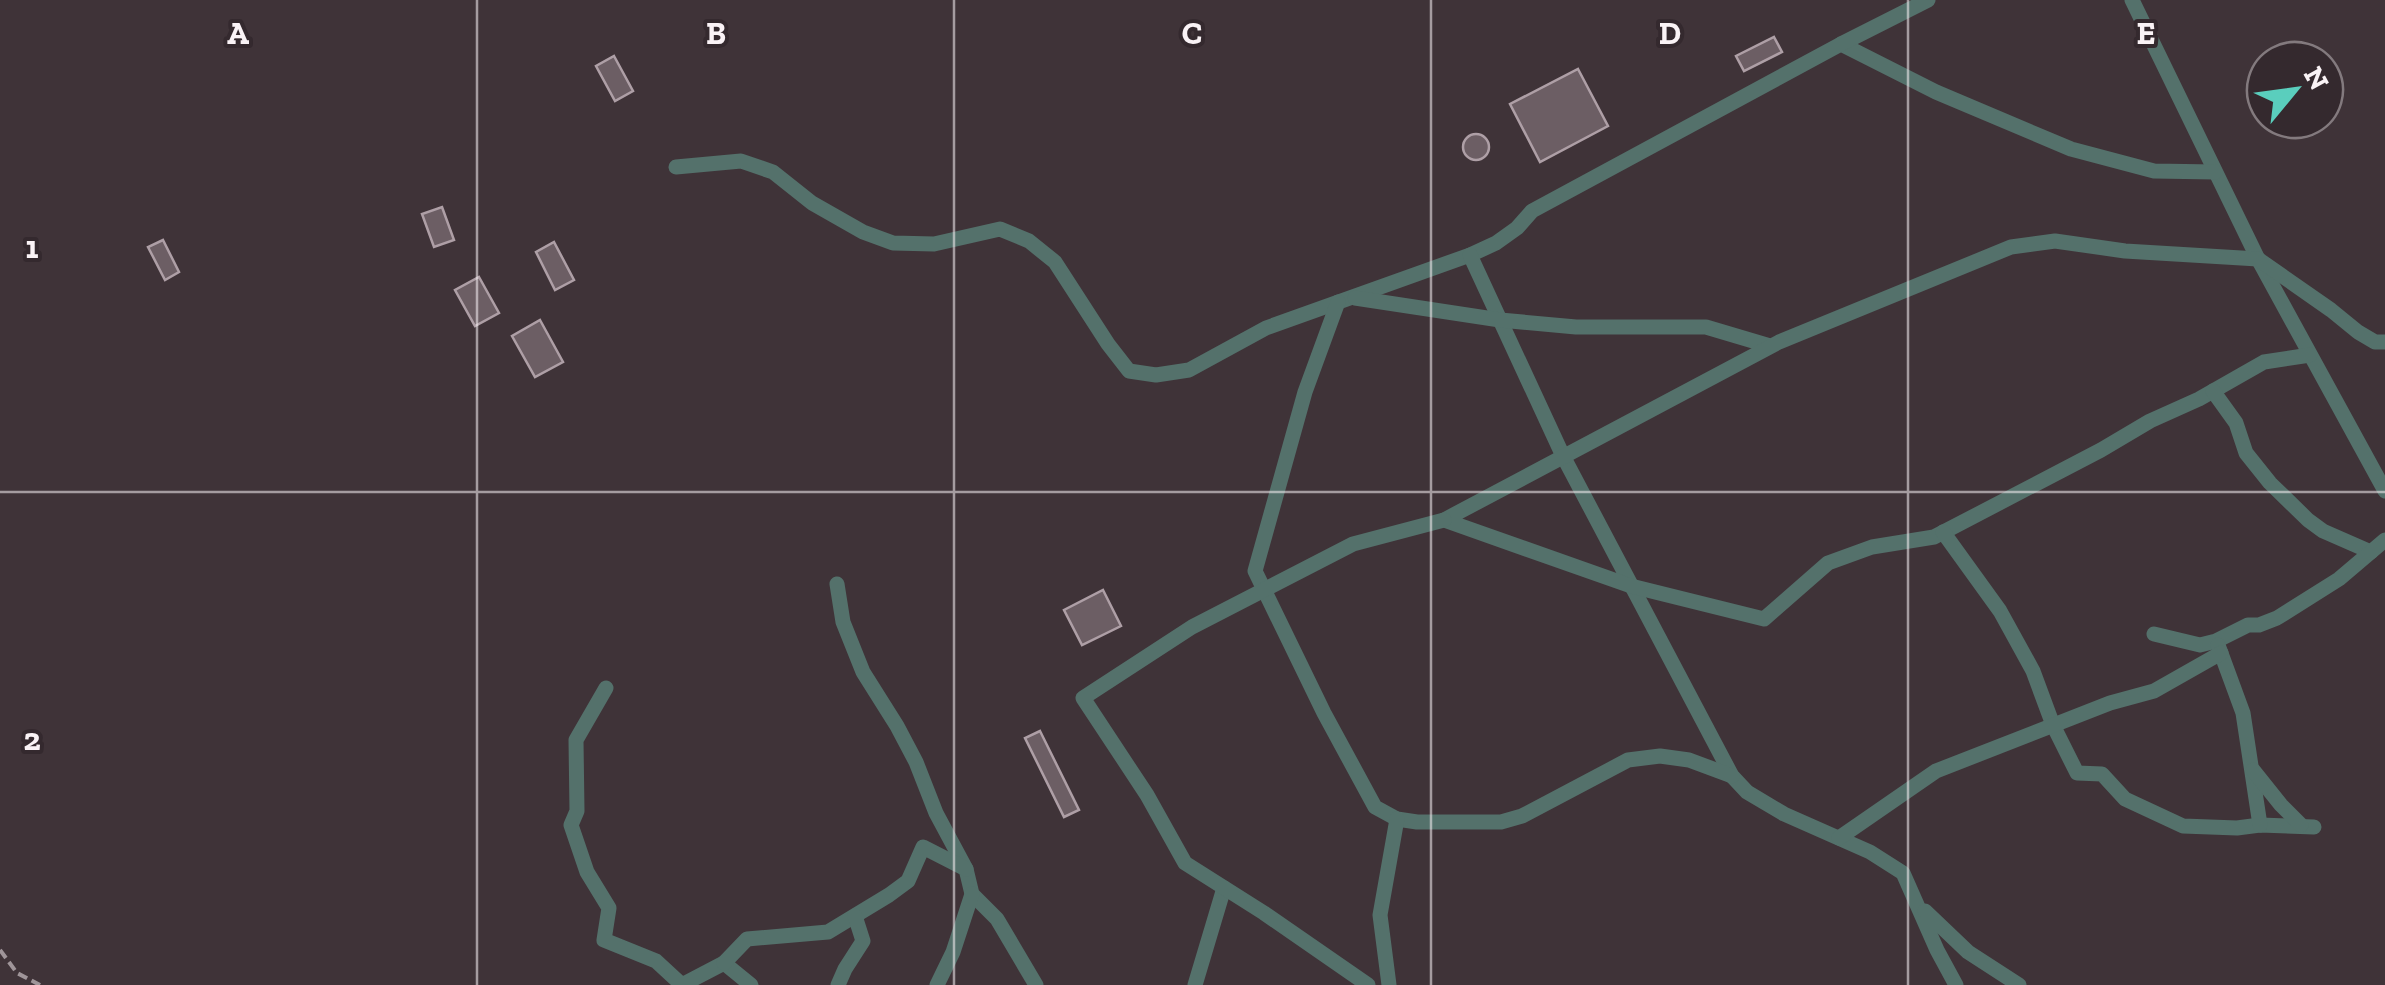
<svg xmlns="http://www.w3.org/2000/svg" width="2385" height="985" font-family="'Zilla Slab',serif">
  <style>
    .building { fill: #6c5e64; stroke: #ae9fa6; stroke-width: 2.5 }
    .lines { fill: none; stroke-linecap: round; stroke-linejoin: round }
    .path { stroke: #9f9599; stroke-width: 4; stroke-dasharray: 10 5; stroke-linecap: butt }
    .street { stroke: #54716b; stroke-width: 15 }
    .grid { fill: none; stroke: #faf3f6; stroke-width: 2.5; stroke-opacity: 0.55 }
    .grid-label { font-size: 32px; text-anchor: middle; font-weight: bold; fill: #faf3f6; stroke: #34292e; stroke-width: 8; stroke-linejoin: round; paint-order: stroke }
  </style>
  <rect width="100%" height="100%" fill="#3f3338"/>
  <g class="building">
    <polygon points="1774,37 1782,52 1744,71 1736,56"/>
    <polygon points="614,56 633,91 615,101 596,66"/>
    <polygon points="1578,69 1608,126 1540,162 1510,104"/>
    <circle cx="1476" cy="147" r="13"/>
    <polygon points="442,207 454,240 434,247 422,214"/>
    <polygon points="163,240 179,272 165,280 148,247"/>
    <polygon points="554,242 574,280 555,290 536,252"/>
    <polygon points="479,277 499,313 475,326 455,290"/>
    <polygon points="540,320 563,362 535,377 512,336"/>
    <polygon points="1103,590 1121,626 1082,645 1064,610"/>
    <polygon points="1040,731 1079,810 1064,817 1025,738"/>
  </g>
  <g class="lines">
    <polyline class="path" points="0,950 17,973 40,985"/>
    <g class="street">
      <polyline points="2132,0 2258,259 2385,491"/>
      <polyline points="1841,44 1936,92 2071,149 2154,171 2215,172"/>
      <polyline points="676,167 741,161 773,172 812,203 863,232 893,243 934,244 1000,229 1029,241 1055,262 1108,344 1129,371 1156,375 1189,370 1266,328 1470,255 1496,243 1517,228 1532,211 1841,44 1928,0"/>
      <polyline points="1470,255 1563,456 1732,776 1747,792 1784,814 1870,852 1903,873 1937,950 1956,985"/>
      <polyline points="1355,298 1500,320 1576,327 1706,327 1770,346"/>
      <polyline points="1338,302 1305,392 1255,571 1324,713 1375,807 1397,819 1417,822 1501,822 1522,816 1628,760 1660,756 1689,760 1732,776"/>
      <polyline points="2310,355 2264,362 2199,399 2150,421 2101,450 1934,537 1872,547 1828,563 1764,619 1631,586 1444,520 1779,342 2011,247 2055,241 2125,251 2258,259 2331,310 2358,332 2375,342 2385,342"/>
      <polyline points="2213,391 2236,423 2246,453 2270,483 2308,520 2323,531 2371,552"/>
      <polyline points="1943,532 2000,611 2033,671 2053,725 2077,773 2102,774 2125,799 2183,826 2237,828 2260,825 2314,827"/>
      <polyline points="837,584 843,622 863,672 897,726 916,762 936,813 966,869 972,894 997,919 1036,985"/>
      <polyline points="2154,634 2200,645 2216,641 2248,625 2259,625 2277,618 2339,579 2385,540"/>
      <polyline points="2218,645 2243,713 2260,825"/>
      <polyline points="606,688 576,740 577,811 571,825 587,872 609,908 604,940 656,961 682,985 724,963 751,985"/>
      <polyline points="2253,770 2281,805 2301,825"/>
      <polyline points="1839,838 1936,771 2110,703 2154,691 2221,653"/>
      <polyline points="1925,911 1968,952 2019,985"/>
      <polyline points="724,963 747,939 828,932 889,895 908,881 923,847 966,869"/>
      <polyline points="838,985 845,969 863,941 855,916"/>
      <polyline points="937,985 953,952 972,894"/>
      <polyline points="1195,985 1224,888"/>
      <polyline points="1368,985 1264,913 1185,863 1147,795 1083,698 1192,627 1353,544 1444,520"/>
      <polyline points="1389,985 1380,915 1397,819"/>
    </g>
  </g>
  <path class="grid" d="M477,0v985M954,0v985M1431,0v985M1908,0v985M0,492h2385"/>
  <g class="grid-label">
    <text x="238" y="44">A</text>
    <text x="716" y="44">B</text>
    <text x="1192" y="44">C</text>
    <text x="1670" y="44">D</text>
    <text x="2146" y="44">E</text>
    <text x="32" y="258">1</text>
    <text x="32" y="750">2</text>
  </g>
  <g transform="translate(2295 90) rotate(61)"><circle r="48" fill="#34292e" stroke="#837a7e" stroke-width="2.5"/>
  <path d="M0-8L18 38L0 25L-18 38Z" fill="#5acebd"/>
  <text y="-15" font-size="28" font-weight="bold" text-anchor="middle" fill="#faf3f6">N</text>
  </g>
</svg>
